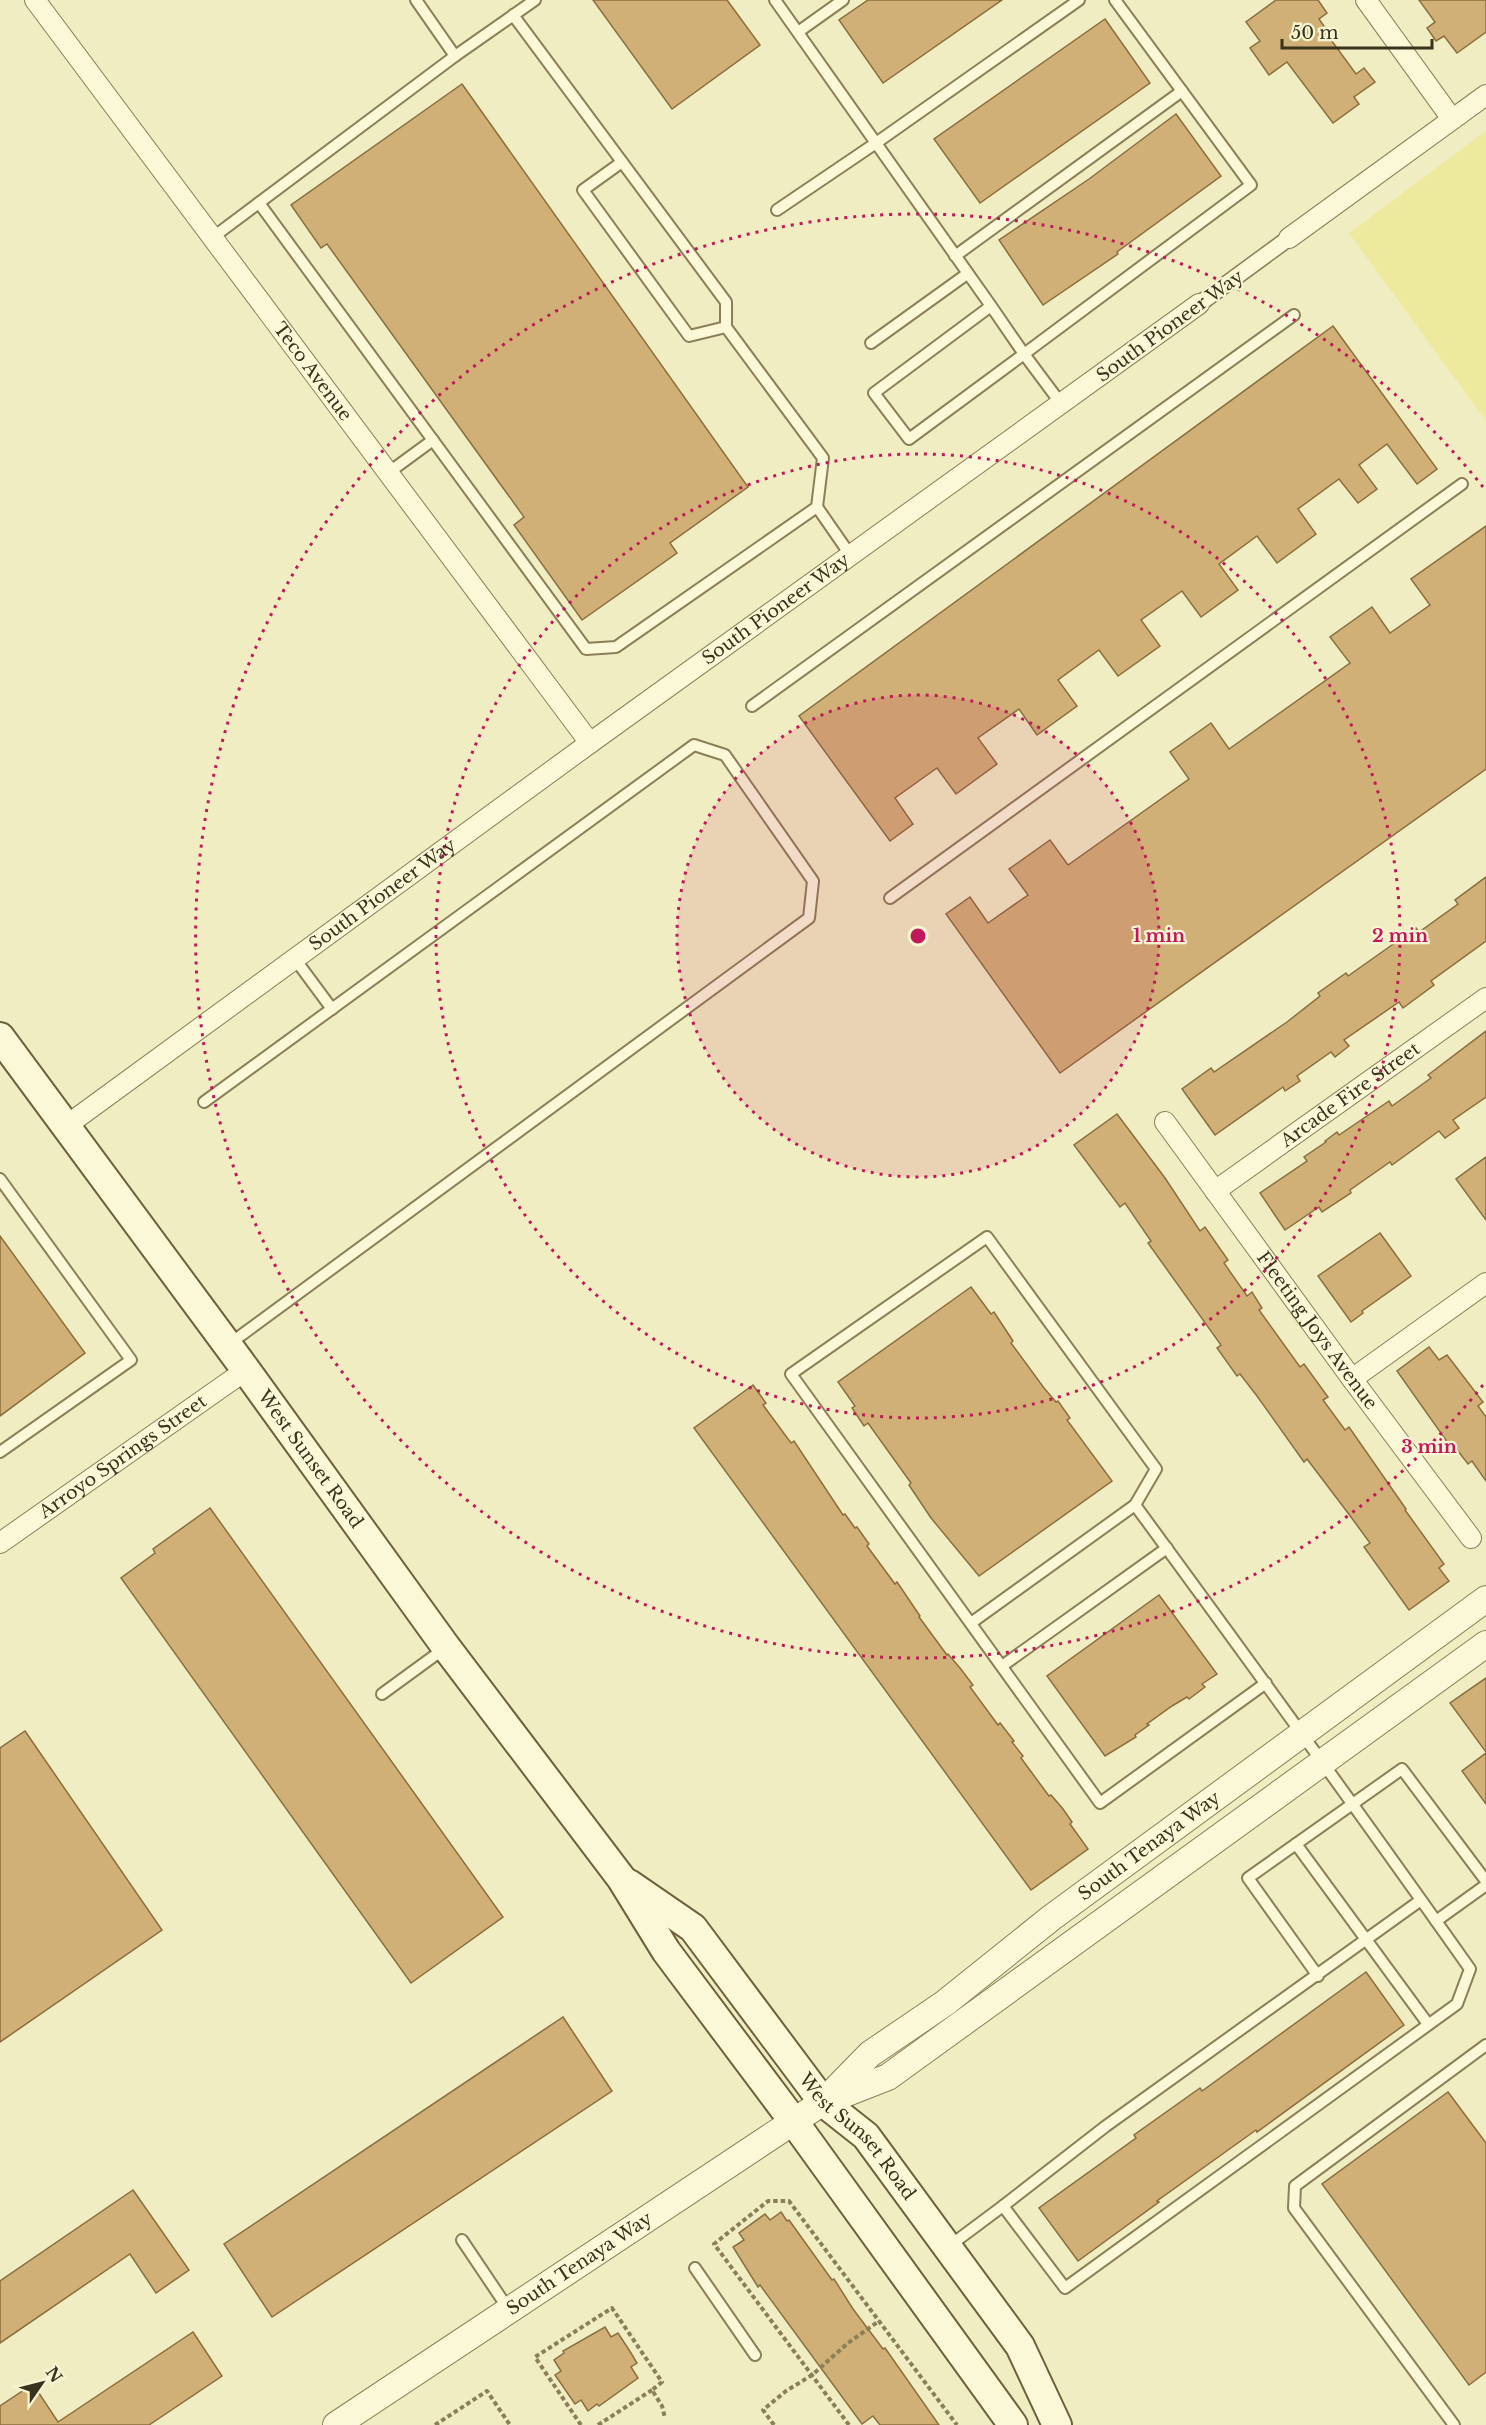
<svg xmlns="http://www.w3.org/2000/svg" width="1486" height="2425" font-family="'Libre Baskerville',serif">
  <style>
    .sand { fill: #edea9e }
    .building { fill: #d0b076; stroke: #8b6e3d; stroke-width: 1.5 }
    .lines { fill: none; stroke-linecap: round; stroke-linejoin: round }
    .service-casing { stroke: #8b7f58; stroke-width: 14 }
    .pedestrian-casing { stroke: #8b7f58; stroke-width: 18 }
    .minor-casing { stroke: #8b7f58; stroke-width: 22 }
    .tertiary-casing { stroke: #8b7f58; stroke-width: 28 }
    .secondary-casing { stroke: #6d603b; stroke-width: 32 }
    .path { stroke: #8b7f58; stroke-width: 4; stroke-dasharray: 4.5 3; stroke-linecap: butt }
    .service { stroke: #faf8d6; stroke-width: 10 }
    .pedestrian { stroke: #faf8d6; stroke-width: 15 }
    .minor { stroke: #faf8d6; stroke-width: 20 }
    .tertiary { stroke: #faf8d6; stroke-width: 26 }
    .secondary { stroke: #faf8d6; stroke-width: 28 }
    .ring { fill: none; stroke: #c2185b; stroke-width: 3; stroke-dasharray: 3 6 }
    .labels { text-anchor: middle; stroke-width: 4.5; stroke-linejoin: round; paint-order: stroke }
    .street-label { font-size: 18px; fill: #3a321d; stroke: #f7f5d2 }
    .centre { fill: #c2185b; stroke: #f7f5d2; stroke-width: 3 }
    .ring-label { font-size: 18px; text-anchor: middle; font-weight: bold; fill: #c2185b; stroke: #f7f5d2; stroke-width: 4.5; stroke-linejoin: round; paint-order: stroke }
  </style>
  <rect width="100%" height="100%" fill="#f0edc2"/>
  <polygon class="sand" points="1486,131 1486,421 1349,233"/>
  <g class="building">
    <polygon points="593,0 727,0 760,45 672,109"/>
    <polygon points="868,0 1002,0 883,83 839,20"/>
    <polygon points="1276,0 1318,0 1327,13 1319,19 1328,32 1326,33 1356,74 1364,68 1375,82 1354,97 1359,104 1333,123 1287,62 1269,75 1250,48 1260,41 1246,22"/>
    <polygon points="1419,0 1486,0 1486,32 1457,53 1444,36 1436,41 1427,28 1435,22"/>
    <polygon points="1105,19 1150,83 980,203 934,139"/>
    <polygon points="462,84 748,487 670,543 677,553 582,620 514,525 524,517 327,244 321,248 291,205"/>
    <polygon points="1176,114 1221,176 1117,252 1118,254 1043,305 999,240 1089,179"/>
    <polygon points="1333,326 1437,469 1417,484 1387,444 1359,465 1377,489 1358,503 1339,479 1298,509 1316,534 1277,563 1257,536 1219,564 1238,590 1201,617 1182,591 1141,620 1160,646 1118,676 1099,650 1058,680 1077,706 1037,735 1019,709 978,738 997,764 956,794 937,768 895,798 913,824 890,841 799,716"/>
    <polygon points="1486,526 1486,769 1060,1073 946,914 970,897 988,923 1028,895 1009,869 1050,840 1068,865 1189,779 1170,752 1211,723 1229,749 1350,663 1330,637 1372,607 1390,633 1430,605 1411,579"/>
    <polygon points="1486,877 1486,941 1431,981 1434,985 1403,1008 1399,1002 1344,1040 1349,1046 1335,1057 1331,1052 1297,1076 1300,1081 1285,1091 1283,1087 1215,1135 1182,1089 1211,1068 1214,1072 1287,1022 1320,996 1318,993 1346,973 1348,976 1416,928 1419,932 1458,904 1455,900"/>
    <polygon points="1486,1031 1486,1097 1453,1120 1459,1128 1445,1138 1439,1131 1392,1165 1390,1162 1350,1190 1351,1193 1322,1212 1319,1207 1285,1230 1260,1193 1307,1161 1304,1157 1326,1142 1325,1141 1337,1132 1339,1135 1389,1101 1392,1106 1431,1078 1428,1075"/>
    <polygon points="1117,1114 1165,1178 1200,1231 1205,1227 1228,1260 1224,1263 1247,1296 1252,1292 1262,1308 1259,1310 1300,1367 1304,1364 1328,1397 1323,1400 1345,1430 1349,1427 1406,1509 1405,1510 1444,1564 1439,1568 1449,1581 1409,1610 1364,1547 1370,1543 1348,1513 1307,1459 1304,1462 1257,1396 1240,1374 1237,1376 1217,1348 1221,1345 1148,1243 1151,1241 1125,1203 1120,1207 1074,1145"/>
    <polygon points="1486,1157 1486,1220 1456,1179"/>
    <polygon points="1380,1233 1411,1276 1362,1311 1363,1313 1351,1322 1318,1276"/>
    <polygon points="0,1236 85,1353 0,1416"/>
    <polygon points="971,1287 991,1314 994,1312 1013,1341 1011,1343 1044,1388 1056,1402 1058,1401 1070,1418 1067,1420 1112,1481 979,1576 931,1518 909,1485 911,1483 868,1423 864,1426 852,1408 855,1406 838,1382"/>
    <polygon points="1429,1347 1439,1360 1447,1355 1483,1402 1478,1406 1486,1417 1486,1481 1472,1461 1468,1464 1458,1451 1455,1453 1397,1371"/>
    <polygon points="753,1385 766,1403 763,1405 791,1443 794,1441 843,1515 845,1514 855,1528 857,1527 869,1544 867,1546 895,1584 897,1582 920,1616 919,1617 947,1655 948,1654 960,1668 973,1685 970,1687 998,1725 1000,1723 1014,1741 1012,1742 1023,1756 1021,1758 1049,1796 1051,1795 1063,1809 1072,1822 1070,1824 1088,1849 1031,1890 694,1428"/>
    <polygon points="210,1508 503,1917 411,1983 121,1578 155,1553 153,1549"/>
    <polygon points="1159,1595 1217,1674 1202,1684 1205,1687 1189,1699 1187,1697 1172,1706 1147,1724 1149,1725 1135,1735 1136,1737 1105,1756 1047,1676"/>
    <polygon points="1486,1678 1486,1752 1450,1703"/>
    <polygon points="25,1731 162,1930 0,2042 0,1748"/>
    <polygon points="1486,1753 1486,1804 1462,1771"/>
    <polygon points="1366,1972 1404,2025 1257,2132 1256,2130 1157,2201 1159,2202 1078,2261 1039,2208 1136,2138 1134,2135 1200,2088 1202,2091"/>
    <polygon points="563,2017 612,2091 272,2317 224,2244"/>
    <polygon points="1448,2092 1486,2143 1486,2372 1469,2385 1322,2184"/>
    <polygon points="133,2190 189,2270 156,2293 130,2254 0,2343 0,2281"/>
    <polygon points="781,2212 787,2221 789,2220 832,2280 834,2279 853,2309 883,2349 885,2348 939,2425 880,2425 873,2416 862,2424 760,2285 758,2287 733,2247 744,2240 739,2233 765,2214 770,2220"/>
    <polygon points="605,2327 611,2337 618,2333 631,2353 637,2363 631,2367 638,2378 599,2406 597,2404 588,2411 581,2400 575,2404 555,2375 561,2371 554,2360 564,2353 563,2351"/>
    <polygon points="193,2332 222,2376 149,2425 0,2425 0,2406 33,2384 58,2422"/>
  </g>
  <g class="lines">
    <defs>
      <g id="service">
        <polyline points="416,0 455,56"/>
        <polyline points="775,0 991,306 1024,354 909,439 874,393 991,306"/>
        <polyline points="798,32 843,0"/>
        <polyline points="622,162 583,190 689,336 726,327"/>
        <polyline points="259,203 586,649 616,647 817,507 823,458 726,327 726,302 513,15"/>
        <polyline points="777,210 876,143 1079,0"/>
        <polyline points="212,238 455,56 535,0"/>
        <polyline points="955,256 1182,91"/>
        <polyline points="871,343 967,274"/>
        <polyline points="1062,405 1024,354 1251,185 1115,0"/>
        <polyline points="388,473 433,440"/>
        <polyline points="817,507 851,556"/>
        <polyline points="752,706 1294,315"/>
        <polyline points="890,898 1462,484"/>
        <polyline points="295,959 332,1009"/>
        <polyline points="204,1102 694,745 725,755 813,881 809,918 228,1345"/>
        <polyline points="0,1179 131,1360 0,1452"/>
        <polyline points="971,1623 1135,1505"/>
        <polyline points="1002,1666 1167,1548"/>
        <path d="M1266,1683l-166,120 -309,-429 196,-137 169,232 -21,36c113,154 225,308 335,464l-13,35 -392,284 -62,-82 103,-80 315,-226"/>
        <polyline points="382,1694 445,1648"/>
        <polyline points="1296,1844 1428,2024"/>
        <polyline points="1436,1921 1486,1885"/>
        <polyline points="1318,1976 1248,1878 1402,1769 1486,1881"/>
        <polyline points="462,2240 509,2310"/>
        <polyline points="948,2247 1003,2206"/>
        <polyline points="695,2268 755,2355"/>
        <polyline points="1454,2425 1294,2208 1295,2186 1486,2045"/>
      </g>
      <polyline id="pedestrian" points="1199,304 1289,238"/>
      <g id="minor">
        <path id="s1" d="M35,0l555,743"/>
        <polyline points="1366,0 1452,119"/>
        <polyline points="1289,238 1486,95"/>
        <path id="s2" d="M1165,1122l187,257 119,159"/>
        <path id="s3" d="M66,1126l524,-383 609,-439"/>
        <path id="s4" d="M1215,1191l271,-193"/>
        <polyline points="1352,1379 1486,1283"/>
        <path id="s5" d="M0,1543l246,-173"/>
      </g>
      <g id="tertiary">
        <polyline points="832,2099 888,2077 1486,1644"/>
        <path id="s6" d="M336,2425l487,-323 47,-48 75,-51 106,-85 435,-319"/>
      </g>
      <g id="secondary">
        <path id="s7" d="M0,1037l246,333 200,277 175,231 45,73 128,171 219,303"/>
        <path id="s8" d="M629,1884l64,44 130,174 43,34 154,210 37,79"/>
      </g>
    </defs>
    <use href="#service" class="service-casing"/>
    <use href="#pedestrian" class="pedestrian-casing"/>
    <use href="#minor" class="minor-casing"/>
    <use href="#tertiary" class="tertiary-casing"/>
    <use href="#secondary" class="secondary-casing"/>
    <g class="path">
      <polyline points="435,2425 487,2391 510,2425"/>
      <polyline points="581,2425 535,2357 612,2308 662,2382 652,2390 662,2406 665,2418"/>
      <polyline points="598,2425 652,2390"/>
      <polyline points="774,2425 763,2410 786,2391 812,2375 848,2343 879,2321"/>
      <polyline points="849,2425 714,2244 768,2201 789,2201 957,2425"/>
    </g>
    <use href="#service" class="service"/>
    <use href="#pedestrian" class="pedestrian"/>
    <use href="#minor" class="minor"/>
    <use href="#tertiary" class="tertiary"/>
    <use href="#secondary" class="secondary"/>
  </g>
  <circle cx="918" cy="936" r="241" fill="#c2185b" fill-opacity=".12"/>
  <g class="ring">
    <circle cx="918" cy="936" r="241"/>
    <circle cx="918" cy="936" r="482"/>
    <path d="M1483 1385A722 722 0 1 1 1483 487"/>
  </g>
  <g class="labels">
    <g class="street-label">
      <text transform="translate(1170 326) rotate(-36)" y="6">South Pioneer Way</text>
      <text dy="6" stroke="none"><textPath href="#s1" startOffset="464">Teco Avenue</textPath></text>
      <text dy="6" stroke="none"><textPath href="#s3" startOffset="878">South Pioneer Way</textPath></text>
      <text dy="6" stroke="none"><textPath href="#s3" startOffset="392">South Pioneer Way</textPath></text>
      <text dy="6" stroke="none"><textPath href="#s4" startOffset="166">Arcade Fire Street</textPath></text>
      <text dy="6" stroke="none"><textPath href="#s2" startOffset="258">Fleeting Joys Avenue</textPath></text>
      <text dy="6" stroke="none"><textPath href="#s5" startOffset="150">Arroyo Springs Street</textPath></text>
      <text dy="6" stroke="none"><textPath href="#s7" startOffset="524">West Sunset Road</textPath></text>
      <text dy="6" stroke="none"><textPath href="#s6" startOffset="1000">South Tenaya Way</textPath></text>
      <text dy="6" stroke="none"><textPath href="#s8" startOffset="344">West Sunset Road</textPath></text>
      <text dy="6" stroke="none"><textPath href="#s6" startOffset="292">South Tenaya Way</textPath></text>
    </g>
  </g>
  <circle cx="918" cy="936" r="9" class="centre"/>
  <g class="ring-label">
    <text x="1159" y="942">1 min</text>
    <text x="1400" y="942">2 min</text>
    <text x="1429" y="1453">3 min</text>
  </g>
  <g transform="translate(42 2383) rotate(55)" stroke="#f7f5d2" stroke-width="4.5" paint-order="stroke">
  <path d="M0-4.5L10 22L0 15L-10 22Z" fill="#3a321d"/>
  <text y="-9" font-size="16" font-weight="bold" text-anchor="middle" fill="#3a321d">N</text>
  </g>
  <path d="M1282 39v9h150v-9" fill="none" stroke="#3a321d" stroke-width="3"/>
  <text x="1291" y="39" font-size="18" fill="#3a321d" stroke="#f7f5d2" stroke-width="4.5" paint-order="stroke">50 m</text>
</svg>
